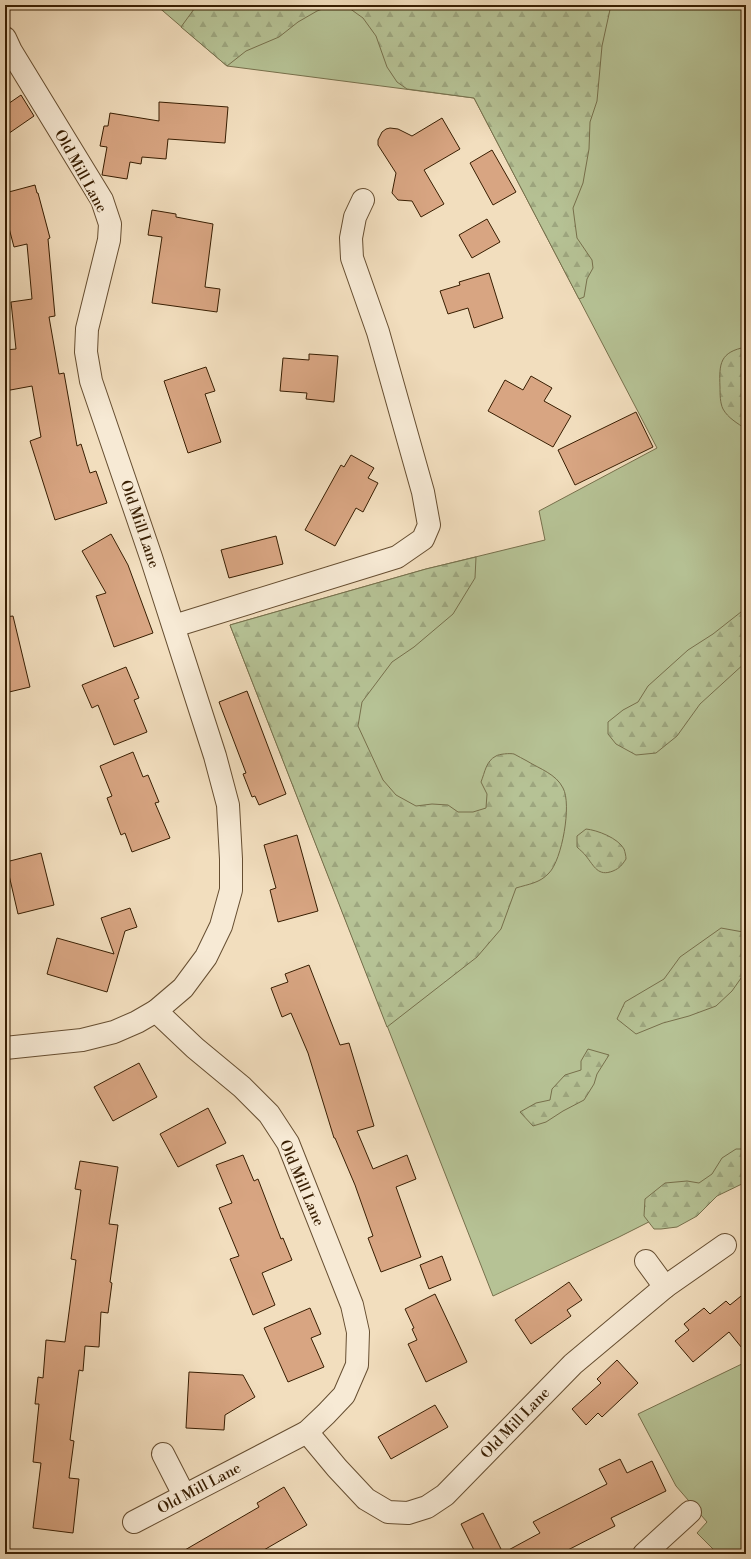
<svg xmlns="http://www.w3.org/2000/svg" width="751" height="1559" font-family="'Libre Bodoni',serif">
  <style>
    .green { fill: #b6c295; stroke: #77704c }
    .forest { fill: url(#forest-firs); stroke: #77704c }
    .building { fill: #d8a582; stroke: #381e02 }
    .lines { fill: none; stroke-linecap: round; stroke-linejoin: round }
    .minor-casing { stroke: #664e31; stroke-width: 24 }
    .minor { stroke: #f7ead5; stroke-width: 22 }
    .labels { text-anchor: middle; stroke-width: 4; stroke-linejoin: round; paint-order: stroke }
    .street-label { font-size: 15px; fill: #381e02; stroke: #f7ead5 }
  </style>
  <defs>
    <pattern id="forest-firs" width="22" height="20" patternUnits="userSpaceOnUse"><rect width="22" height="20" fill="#b6c295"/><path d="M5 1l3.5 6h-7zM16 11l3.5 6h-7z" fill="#9da67f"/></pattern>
  </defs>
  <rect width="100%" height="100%" fill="#f2debe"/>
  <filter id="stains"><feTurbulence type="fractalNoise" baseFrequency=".005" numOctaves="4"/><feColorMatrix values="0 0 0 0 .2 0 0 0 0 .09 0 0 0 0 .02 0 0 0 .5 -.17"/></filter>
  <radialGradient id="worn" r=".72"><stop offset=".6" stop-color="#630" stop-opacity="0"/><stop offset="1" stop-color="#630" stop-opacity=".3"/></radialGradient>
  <g class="green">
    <polygon points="156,5 746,5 746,1173 619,1237 493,1296 230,625 426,569 545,540 539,511 657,448 474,98 227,66"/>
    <polygon points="746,1362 746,1554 718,1554 697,1533 707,1522 676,1486 638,1414"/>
  </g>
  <g class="forest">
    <polygon points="197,5 611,5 602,46 597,101 590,122 589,149 583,183 573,208 577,238 592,260 593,268 587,279 584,297 579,299 474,98 407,89 397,82 387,67 376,36 363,18 349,8 333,5 317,11 298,22 279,37 246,51 227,66 181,27"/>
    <path d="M746,347v82c-9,-6 -18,-11 -23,-20 -3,-6 -3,-15 -3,-22 -1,-24 0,-35 26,-40z"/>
    <path d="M476,557l-1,21 -22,36 -39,33 -22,15 -30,40 -4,24 25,54 13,15 20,11 16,-2 16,1 10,7h15l13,-4 1,-14 -6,-12c4,-10 5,-21 15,-26 3,-2 14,-3 18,-2 4,2 9,5 13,7 13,8 29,13 36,27 9,16 -1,72 -14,85 -9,10 -20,11 -33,15l-15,41 -24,28 -90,70 -157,-402 196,-56z"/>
    <polygon points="746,608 746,662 700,704 677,736 656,753 636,755 616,744 608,734 608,722 623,710 638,702 648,686 688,650 713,634"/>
    <path d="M586,829c11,1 32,9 38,20 1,3 2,7 2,10 -4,6 -6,9 -13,12 -15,6 -19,-5 -27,-15 -2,-3 -6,-6 -9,-9v-11z"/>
    <polygon points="721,928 743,932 746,937 746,971 732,991 716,1006 689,1016 663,1023 636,1034 617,1019 625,1002 664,979 680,957"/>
    <polygon points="588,1049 609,1055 597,1074 594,1084 584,1100 563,1111 546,1122 533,1126 520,1112 536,1103 550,1100 552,1089 565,1075 581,1070 581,1061"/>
    <polygon points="736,1149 746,1149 746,1182 717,1196 697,1216 677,1227 661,1229 654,1229 644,1216 645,1199 665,1183 687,1181 699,1183 712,1174 722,1158"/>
  </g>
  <g class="building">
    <polygon points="21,95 34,116 5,136 5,106"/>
    <polygon points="159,102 228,107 225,143 168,139 166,159 142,157 141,164 130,162 127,179 102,175 107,147 100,146 104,126 108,126 110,113 159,121"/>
    <polygon points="442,118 460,149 424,170 444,204 421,217 412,201 398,200 392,193 396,173 378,145 378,140 382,132 386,129 390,128 398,129 412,136"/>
    <polygon points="492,150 516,192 493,205 470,163"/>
    <polygon points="35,185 37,193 38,193 50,238 48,239 55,316 49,317 59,374 64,373 77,446 81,444 90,473 96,471 107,503 55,520 30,441 41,437 32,386 5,391 5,350 16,349 11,302 32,299 27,244 14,247 5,213 5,193"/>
    <polygon points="152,210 176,214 176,217 213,224 205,287 220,289 217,312 152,303 162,237 148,235"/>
    <polygon points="487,219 500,242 472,258 459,235"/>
    <polygon points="489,273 503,318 474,328 468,308 448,314 440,291 460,285 459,282"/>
    <polygon points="309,354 338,356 334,402 306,399 307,393 280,391 283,358 309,360"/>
    <polygon points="206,367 215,391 205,394 221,442 188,453 164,381"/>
    <polygon points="531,376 552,388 544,401 571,416 553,447 488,411 505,380 523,390"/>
    <polygon points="636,412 653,447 575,485 558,450"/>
    <polygon points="351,455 374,468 368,478 378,483 363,512 356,508 335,546 305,530 341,465 344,467"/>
    <polygon points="111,534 128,565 153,633 114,647 96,596 106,593 82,551"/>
    <polygon points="276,536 283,564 229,578 221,550"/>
    <polygon points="13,616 30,687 5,693 5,617"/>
    <polygon points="126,667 139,698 134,700 147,732 114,745 98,705 92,708 82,685"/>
    <polygon points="247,691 286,794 259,805 255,796 252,797 243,774 246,773 219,702"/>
    <polygon points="133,752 143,777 148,775 159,802 155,803 170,838 132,852 125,833 121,835 107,798 112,796 100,766"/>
    <polygon points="297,835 318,911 278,922 270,890 276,888 264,845"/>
    <polygon points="41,853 54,905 18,914 6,862"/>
    <polygon points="130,908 137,927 125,931 107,992 47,974 57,938 114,954 101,918"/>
    <polygon points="309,965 340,1045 349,1043 374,1126 357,1131 373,1169 407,1155 416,1179 396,1187 421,1257 381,1272 368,1238 373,1236 355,1185 335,1138 334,1138 308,1053 291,1013 282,1017 271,988 288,982 285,974"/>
    <polygon points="139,1063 157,1097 113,1121 94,1087"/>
    <polygon points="208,1108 226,1143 178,1167 160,1134"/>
    <polygon points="243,1155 254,1181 258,1179 281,1239 283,1238 292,1260 262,1273 275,1305 253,1315 230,1259 239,1256 219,1208 232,1203 216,1165"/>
    <polygon points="80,1161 118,1167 109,1224 118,1225 110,1282 112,1283 108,1313 101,1312 99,1347 85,1346 83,1371 79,1370 70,1440 74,1441 69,1478 79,1479 73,1533 33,1528 41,1463 33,1462 39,1404 35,1404 38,1377 43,1378 46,1340 65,1342 76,1260 71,1259 81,1190 75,1189"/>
    <polygon points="442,1256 451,1280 429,1289 420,1265"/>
    <polygon points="569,1282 582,1300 567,1310 571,1316 531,1344 515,1320"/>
    <polygon points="746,1292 746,1353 729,1332 693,1362 675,1341 689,1330 684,1324 704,1308 710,1314 726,1301 730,1305"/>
    <polygon points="435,1294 467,1362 426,1382 408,1344 417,1340 412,1329 414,1328 405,1309"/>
    <polygon points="310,1308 321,1334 311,1338 324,1367 288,1382 264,1328"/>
    <polygon points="617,1360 638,1383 602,1417 598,1413 586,1425 572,1409 601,1383 597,1379"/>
    <polygon points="189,1372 243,1375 255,1397 225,1415 224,1430 186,1428"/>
    <polygon points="435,1405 448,1427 391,1459 378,1437"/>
    <polygon points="620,1459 627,1473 652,1461 666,1491 611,1518 615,1526 560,1554 476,1554 461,1524 483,1513 503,1553 540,1533 533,1522 607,1484 599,1469"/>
    <polygon points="284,1487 307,1525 257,1554 178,1554 259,1507 257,1503"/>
  </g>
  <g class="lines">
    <defs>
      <g id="minor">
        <polyline points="5,38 11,51 102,200 110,224 109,240 87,329 86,352 91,381 151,557 215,756 228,805 231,859 231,890 221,926 206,957 183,988 156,1011 137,1022 114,1032 82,1040 5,1048"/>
        <polyline points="174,626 397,557 423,539 429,525 423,492 378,332 352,258 351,238 355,217 363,200"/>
        <polyline points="646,1261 665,1287"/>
        <polyline points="307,1432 337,1468 366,1499 388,1512 408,1513 427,1507 445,1495 573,1364 665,1287 725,1245"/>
        <polyline points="163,1454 184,1495"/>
        <polyline points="134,1522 307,1432 326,1414 344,1395 357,1365 358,1332 352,1305 288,1143 269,1114 242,1087 195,1048 156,1011"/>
        <polyline points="644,1554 690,1512"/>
      </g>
    </defs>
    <use href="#minor" class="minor-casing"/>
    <use href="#minor" class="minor"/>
  </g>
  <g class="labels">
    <g class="street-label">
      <text transform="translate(81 171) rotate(61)" y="5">Old Mill Lane</text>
      <text transform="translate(140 524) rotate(71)" y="5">Old Mill Lane</text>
      <text transform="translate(302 1183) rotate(67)" y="5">Old Mill Lane</text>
      <text transform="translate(515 1423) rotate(-46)" y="5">Old Mill Lane</text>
      <text transform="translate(199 1488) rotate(-28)" y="5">Old Mill Lane</text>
    </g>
  </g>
  <rect width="751" height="1559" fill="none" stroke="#f2debe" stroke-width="20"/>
  <rect x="6" y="6" width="739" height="1547" fill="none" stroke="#381e02" stroke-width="2"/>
  <rect x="10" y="10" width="731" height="1539" fill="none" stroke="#381e02"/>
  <rect width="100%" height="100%" filter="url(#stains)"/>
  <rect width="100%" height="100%" fill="url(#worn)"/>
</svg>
